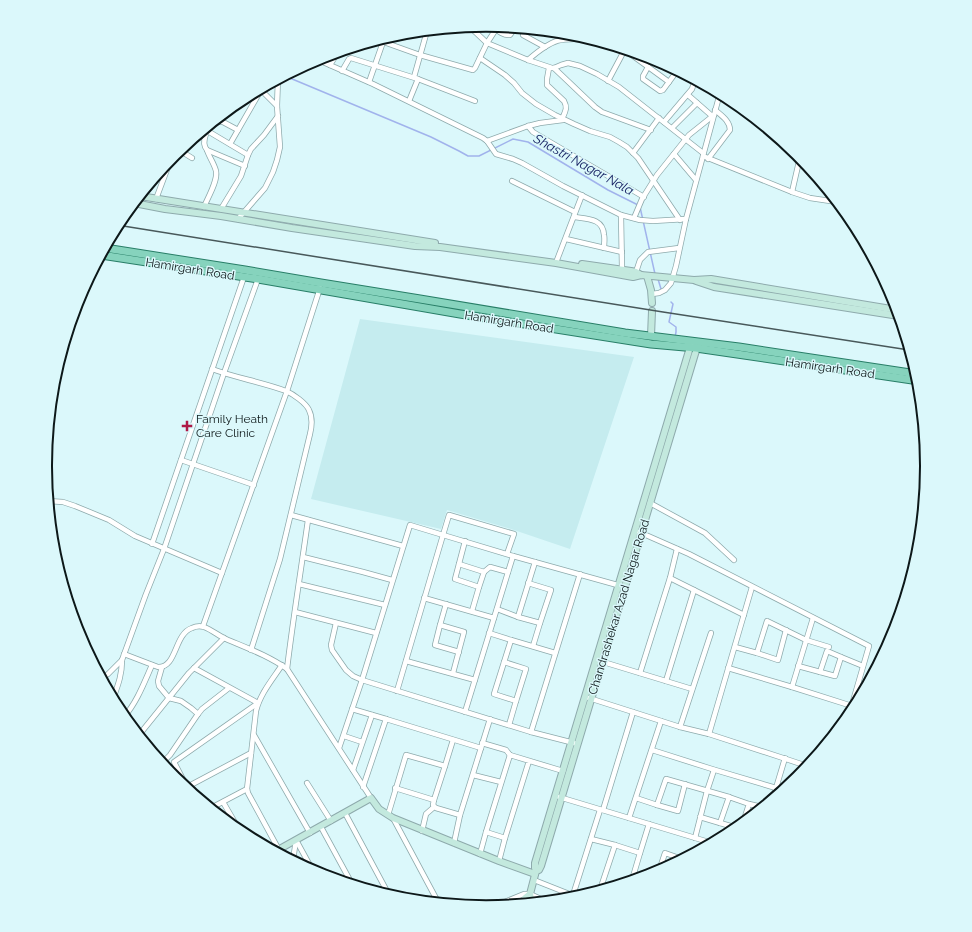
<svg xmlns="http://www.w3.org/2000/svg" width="972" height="932" font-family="Raleway,sans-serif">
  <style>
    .built { fill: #c5ecef }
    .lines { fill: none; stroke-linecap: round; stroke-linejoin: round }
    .stream { stroke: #a1b3ec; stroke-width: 1.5 }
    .street-casing { stroke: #8eaaac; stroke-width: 6 }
    .secondary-casing { stroke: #8eaaac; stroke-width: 8 }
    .primary-casing { stroke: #287e67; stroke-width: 9 }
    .street { stroke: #fff; stroke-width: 4.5 }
    .secondary { stroke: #c3e9de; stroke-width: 6 }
    .primary { stroke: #86d3bd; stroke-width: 7 }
    .rail { stroke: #48585a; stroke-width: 1.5 }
    .poi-dot { fill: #ad1946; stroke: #dbf8fb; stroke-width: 1.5 }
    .labels { text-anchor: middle; stroke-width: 3; stroke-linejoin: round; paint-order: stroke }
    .street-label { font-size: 12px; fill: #0d1819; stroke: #dbf8fb }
    .poi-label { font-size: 12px; fill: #0d1819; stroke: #dbf8fb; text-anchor: start }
    .water-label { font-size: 13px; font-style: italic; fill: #192464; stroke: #dbf8fb }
    .rim { fill: none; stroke: #0d1819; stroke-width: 2 }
  </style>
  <rect width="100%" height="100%" fill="#dbf8fb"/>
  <polygon class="built" points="360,319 634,357 570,549 511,529 447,510 441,529 311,499"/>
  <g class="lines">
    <g class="stream">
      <polyline points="285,76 431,137 459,151 468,156 479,156 513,139 528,142 608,190 638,205"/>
      <polyline points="640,207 655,274"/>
      <polyline points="658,279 661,289"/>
      <polyline points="671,302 673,304 669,322 676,327 676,332 675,337"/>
    </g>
    <defs>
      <g id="street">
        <path d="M492,26c5,4 11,10 18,9l5,-7"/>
        <polyline points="498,26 487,43 528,60 552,68 554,68 561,65 568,63 580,66 597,74 619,87 703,153"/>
        <polyline points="543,32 544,31"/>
        <polyline points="523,35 545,47"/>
        <polyline points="378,40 420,55 473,70 475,68 487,43 470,27"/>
        <polyline points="618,47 629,53 669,82"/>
        <polyline points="480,58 505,75 514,83 522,93 536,104 555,115 574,124 590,131 610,137 619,142 627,147 638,158 680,220"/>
        <polyline points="316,59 373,84 483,138 487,141 496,154 513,159 522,163 563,186 621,215 640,220 653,221 686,219"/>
        <path d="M528,60c25,-22 33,-23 66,-20"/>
        <polyline points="330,65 338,52"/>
        <polyline points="648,67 643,76 643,79 660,91 663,90 677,71"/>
        <path d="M549,68l-2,11v6l17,16c4,7 1,11 -2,18"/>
        <polyline points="554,68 595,107 602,112 651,130"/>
        <polyline points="342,71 349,59 351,58 418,79 475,101"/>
        <polyline points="414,77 427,31"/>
        <polyline points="608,81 624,51"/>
        <polyline points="369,82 383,42"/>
        <polyline points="260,89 277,106"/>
        <polyline points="688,95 712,116"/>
        <polyline points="409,101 418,79"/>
        <polyline points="664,122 692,89 695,80"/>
        <polyline points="528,126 533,132 538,135 644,197"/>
        <polyline points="672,128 697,103"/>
        <polyline points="206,130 248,155"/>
        <path d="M238,130l-15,-8 -7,-1c-8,5 -16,21 -9,29l38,16"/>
        <polyline points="487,141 528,126 540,123 563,120"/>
        <polyline points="230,144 261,90"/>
        <polyline points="179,150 192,158"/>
        <polyline points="633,153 659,118"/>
        <polyline points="674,154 696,180"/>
        <polyline points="703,156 792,192 810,198 837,202"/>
        <path d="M708,159l22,-29c0,-9 -8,-14 -15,-20"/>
        <polyline points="512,181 575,212"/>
        <polyline points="792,192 800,157"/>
        <polyline points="156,199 171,159"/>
        <path d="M204,207c4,-10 14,-26 12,-36 -2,-8 -7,-14 -9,-21"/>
        <polyline points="221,209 241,176 248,155 251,149 264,135 278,116"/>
        <polyline points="621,215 622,269"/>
        <path d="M574,217c13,2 29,1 30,18 1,4 0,9 0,13"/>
        <polyline points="634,218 642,199 657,175 689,135 714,115"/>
        <polyline points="238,219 265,188 273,172 277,160 280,147 277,106 278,79"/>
        <polyline points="566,239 622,252"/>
        <polyline points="557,260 582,195"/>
        <polyline points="636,272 640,260 648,252 679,248"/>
        <polyline points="652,294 659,293 665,290 671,283 676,266 686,219 720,93"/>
        <path d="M212,369c24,9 50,13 74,22 7,3 20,12 23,19 4,8 3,16 1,24l-30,125 -29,91"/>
        <polyline points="181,460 254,485"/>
        <polyline points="48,501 63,502 75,506 109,520 135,536 222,573"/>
        <polyline points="650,503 705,533 734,560"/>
        <polyline points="291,515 403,546"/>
        <polyline points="639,532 689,554 869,646 849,715"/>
        <polyline points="465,541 455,579 479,587 472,611"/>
        <polyline points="152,544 244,277"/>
        <polyline points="513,556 621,586"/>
        <polyline points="303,557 363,572 392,580"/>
        <polyline points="459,564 484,572 479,587"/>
        <polyline points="484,572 490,567 508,572"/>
        <polyline points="528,583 551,590 540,623"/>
        <polyline points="299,584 385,605"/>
        <polyline points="694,590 744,615"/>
        <polyline points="424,598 494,618 513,556 443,535 449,515 514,534 507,554"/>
        <polyline points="446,604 440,625 464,632 453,673"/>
        <polyline points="497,609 518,617"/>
        <polyline points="295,612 376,633"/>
        <polyline points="336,623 331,645 332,650 346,670 353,676 362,680 410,525 443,535 397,691"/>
        <polyline points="440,625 435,645 459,652"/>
        <polyline points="203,626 287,391 320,288"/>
        <polyline points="489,633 511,640"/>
        <polyline points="533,646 540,623 518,617 535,562"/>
        <polyline points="735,647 757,653 767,621 806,640 829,647"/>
        <polyline points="757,653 778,660 786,630"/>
        <path d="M124,654l34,13c19,1 16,-33 34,-39 4,-2 9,-2 12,-1 8,3 15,9 22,12 21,9 43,17 61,30l84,129"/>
        <polyline points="406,661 475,680"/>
        <polyline points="600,661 692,689"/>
        <polyline points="504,662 526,669 516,701"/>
        <polyline points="798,666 835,676 841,657 863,666"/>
        <polyline points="162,667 158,681 159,686 169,698 181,701 191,708 198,714"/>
        <polyline points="728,668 792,687 852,706"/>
        <path d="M287,669c6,-50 14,-99 21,-149"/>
        <polyline points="820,672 827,651 841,657"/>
        <polyline points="640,673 670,578 677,549"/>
        <polyline points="102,678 108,674 122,660 146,594 164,549 224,373 258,279"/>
        <polyline points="666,681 694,590 670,578"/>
        <polyline points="792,687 813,618"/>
        <polyline points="589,698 680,727 709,734 783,758 807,766"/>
        <path d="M113,699c5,-14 9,-24 9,-39"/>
        <polyline points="352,709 386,719"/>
        <polyline points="465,712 494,618"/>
        <path d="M124,717c13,-15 20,-34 28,-52"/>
        <polyline points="509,725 516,701 494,694 511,640 555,653"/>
        <polyline points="680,727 711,633"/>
        <polyline points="531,732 580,574"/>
        <polyline points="709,734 752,587"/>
        <polyline points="139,735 189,673 224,638"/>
        <polyline points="254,735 310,833"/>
        <polyline points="344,736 362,742"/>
        <polyline points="482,743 506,750 510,755"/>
        <polyline points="339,748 362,680 531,732 574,743"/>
        <polyline points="652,750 712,769 776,788"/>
        <polyline points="529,761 505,838 486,832 510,755 563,771"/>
        <polyline points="162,763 170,755 198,714 202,709 229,688"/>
        <polyline points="353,770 372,715"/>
        <polyline points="473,775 501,782"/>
        <polyline points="307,783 331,821"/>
        <polyline points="187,787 251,753"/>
        <polyline points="363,787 386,719 481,748 490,719"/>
        <polyline points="395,788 434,800 445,766"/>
        <polyline points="188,789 174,762 258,703 194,668"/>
        <polyline points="559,797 712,843"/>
        <polyline points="636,798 657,805 666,779 729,797"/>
        <polyline points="773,798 785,758"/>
        <polyline points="434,800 433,805 436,808 460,815"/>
        <polyline points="223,802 241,833"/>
        <polyline points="749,804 762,807"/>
        <polyline points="657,805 678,811 685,784"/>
        <polyline points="211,808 247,789"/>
        <polyline points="603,810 633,712"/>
        <polyline points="345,813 389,895"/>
        <polyline points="388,815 406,755 445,766 453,740"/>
        <polyline points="700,817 737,828"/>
        <polyline points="393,818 438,902"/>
        <polyline points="629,818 661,721"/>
        <polyline points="720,823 729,797 749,804 743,823"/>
        <polyline points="321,827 352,884"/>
        <polyline points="422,831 426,814 434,807"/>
        <polyline points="695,838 707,791 714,770"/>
        <polyline points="591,839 615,845 640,853 649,824"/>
        <polyline points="296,840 313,871"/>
        <polyline points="454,843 460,815 481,748"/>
        <path d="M279,850l-31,-57 -1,-4 9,-78c4,-17 16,-31 26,-46"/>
        <polyline points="480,854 486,832"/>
        <polyline points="293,860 296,840"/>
        <polyline points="499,861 505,838"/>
        <polyline points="659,871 665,853 682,859"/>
        <polyline points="634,875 642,877"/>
        <polyline points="534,880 577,897"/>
        <polyline points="632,880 640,853"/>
        <polyline points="600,890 615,845"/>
        <polyline points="573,895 600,810"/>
        <polyline points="495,906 524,894 530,894 545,901"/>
      </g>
      <g id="secondary">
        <polyline points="140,196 435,243"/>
        <polyline points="134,203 165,209 221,216 292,228 415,246 440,247 556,263 633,277 641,275 694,280 711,279 897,310"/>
        <polyline points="582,264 631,271 636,272 641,275"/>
        <polyline points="647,276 651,290 652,303"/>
        <polyline points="696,281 714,287 899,316"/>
        <polyline points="651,336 652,311"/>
        <polyline points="276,851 371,798 379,809 393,818 499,861 535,874"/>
        <polyline points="536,871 539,870 541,866 698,344"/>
        <polyline points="523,903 525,898 530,894"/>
        <polyline points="530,903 531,899 530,894 536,871 535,868 535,863 691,344"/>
      </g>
      <g id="primary">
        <polyline points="105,248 245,270 321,283 420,299 625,333 739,347 917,374"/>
        <polyline points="101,255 258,279 460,314 651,344 696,348 919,381"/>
      </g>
    </defs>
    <use href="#street" class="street-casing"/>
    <use href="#secondary" class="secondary-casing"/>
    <use href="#primary" class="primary-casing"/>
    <use href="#street" class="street"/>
    <use href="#secondary" class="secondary"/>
    <use href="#primary" class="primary"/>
    <polyline class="rail" points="117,225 663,312 909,350"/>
  </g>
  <path class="poi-dot" d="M185 420h4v4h4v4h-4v4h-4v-4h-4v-4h4z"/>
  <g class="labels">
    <g class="street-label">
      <text transform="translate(190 269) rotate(9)" y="4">Hamirgarh Road</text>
      <text transform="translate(509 322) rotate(9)" y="4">Hamirgarh Road</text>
      <text transform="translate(830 368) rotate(8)" y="4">Hamirgarh Road</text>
      <text transform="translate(619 607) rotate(-73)" y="4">Chandrashekar Azad Nagar Road</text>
    </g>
    <g class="poi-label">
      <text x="196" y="423">Family Heath<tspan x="196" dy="14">Care Clinic</tspan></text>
    </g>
    <g class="water-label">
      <text transform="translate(584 164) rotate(29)" y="5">Shastri Nagar Nala</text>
    </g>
  </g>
  <path d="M0 0H972V932H0ZM52 466a434 434 0 1 1 868 0a434 434 0 1 1-868 0Z" fill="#dbf8fb" fill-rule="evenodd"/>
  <path class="rim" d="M52 466a434 434 0 1 1 868 0a434 434 0 1 1-868 0Z"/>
</svg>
